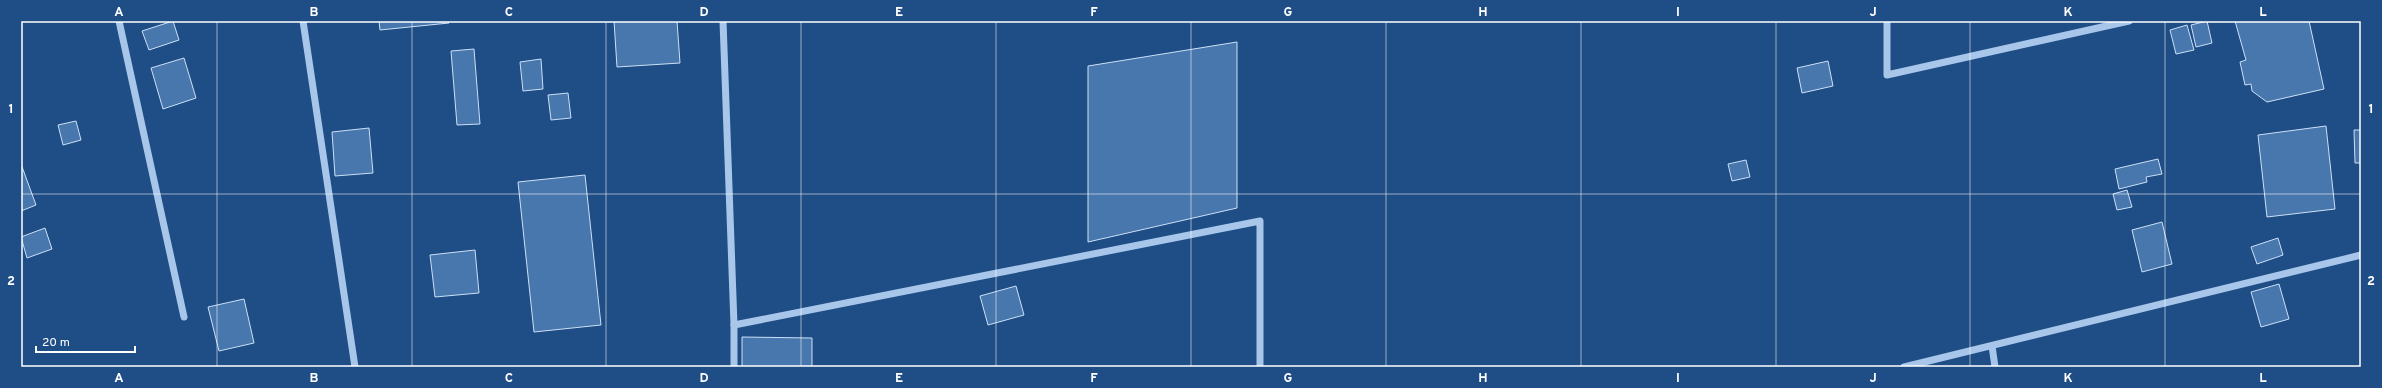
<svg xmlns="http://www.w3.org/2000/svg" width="2382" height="388" font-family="Overpass,sans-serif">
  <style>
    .building { fill: #4877ad; stroke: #cce0f7 }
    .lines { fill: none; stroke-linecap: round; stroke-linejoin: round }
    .minor { stroke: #a7c6ea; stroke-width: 7 }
    .grid { fill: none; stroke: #fff; stroke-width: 1; stroke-opacity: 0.55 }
    .neatline { fill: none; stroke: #fff; stroke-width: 1.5 }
    .grid-label { font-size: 13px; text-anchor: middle; font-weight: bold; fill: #fff }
  </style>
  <rect width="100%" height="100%" fill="#1f4d85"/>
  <g class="building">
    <polygon points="173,21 179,40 149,50 142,31"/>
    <polygon points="379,21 448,21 449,23 380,30"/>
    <polygon points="614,21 677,21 680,63 617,67"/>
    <polygon points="2207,21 2212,43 2196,47 2191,25"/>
    <polygon points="2235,21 2309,21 2324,89 2267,102 2252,91 2251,84 2245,85 2240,62 2246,60"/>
    <polygon points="2187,25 2194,50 2176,54 2170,30"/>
    <polygon points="1237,42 1237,208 1088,242 1088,66"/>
    <polygon points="474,49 480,124 457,125 451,51"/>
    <polygon points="184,58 196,98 163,109 151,68"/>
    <polygon points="541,59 543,89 523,91 520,62"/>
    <polygon points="1828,61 1833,86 1802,93 1797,68"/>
    <polygon points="568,93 571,118 551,120 548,95"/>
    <polygon points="76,121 81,140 63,145 58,125"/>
    <polygon points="2326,126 2335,209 2267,217 2258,135"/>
    <polygon points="369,128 373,173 335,176 332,132"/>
    <polygon points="2354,130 2361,130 2361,163 2355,163"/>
    <polygon points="2158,159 2162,174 2146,177 2147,182 2119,189 2115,169"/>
    <polygon points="1746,160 1750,177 1732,181 1728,164"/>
    <polygon points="21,164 36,205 21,211"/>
    <polygon points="585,175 601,325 534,332 518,182"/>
    <polygon points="2127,190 2132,207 2117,210 2113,194"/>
    <polygon points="2162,222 2172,264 2142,272 2132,230"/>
    <polygon points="45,228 52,249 27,258 21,237"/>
    <polygon points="2278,238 2283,255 2257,264 2251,247"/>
    <polygon points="475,250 479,293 435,297 430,255"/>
    <polygon points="2279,284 2289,319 2261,327 2251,292"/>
    <polygon points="1016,286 1024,315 988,325 980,296"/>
    <polygon points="244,299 254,343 219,351 208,307"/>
    <polygon points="742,337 812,338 812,365 810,367 742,367"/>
  </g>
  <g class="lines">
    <g class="minor">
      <polyline points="119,21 184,317"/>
      <polyline points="303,21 355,367"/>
      <polyline points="723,21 734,325 734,367"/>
      <polyline points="1887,21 1887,75 2129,21"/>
      <polyline points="734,325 1260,221 1260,367"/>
      <polyline points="1992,346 1995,367"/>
      <polyline points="1904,367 2361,255"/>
    </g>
  </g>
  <path class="grid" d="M217,21v346M412,21v346M606,21v346M801,21v346M996,21v346M1191,21v346M1386,21v346M1581,21v346M1776,21v346M1970,21v346M2165,21v346M21,194h2340"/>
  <rect width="2382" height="388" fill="none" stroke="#1f4d85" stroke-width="44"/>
  <path d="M36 346v6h99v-6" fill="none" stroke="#ffffff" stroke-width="2"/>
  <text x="42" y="346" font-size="12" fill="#ffffff" stroke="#1f4d85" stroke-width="3" paint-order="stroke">20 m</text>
  <rect x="22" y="22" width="2338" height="344" class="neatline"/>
  <g class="grid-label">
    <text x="119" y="16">A</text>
    <text x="314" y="16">B</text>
    <text x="509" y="16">C</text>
    <text x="704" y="16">D</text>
    <text x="899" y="16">E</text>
    <text x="1094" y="16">F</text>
    <text x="1288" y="16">G</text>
    <text x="1483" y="16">H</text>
    <text x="1678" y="16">I</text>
    <text x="1873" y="16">J</text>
    <text x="2068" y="16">K</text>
    <text x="2263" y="16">L</text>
    <text x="11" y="113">1</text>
    <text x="2371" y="113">1</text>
    <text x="11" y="285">2</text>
    <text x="2371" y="285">2</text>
    <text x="119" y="382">A</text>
    <text x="314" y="382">B</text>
    <text x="509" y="382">C</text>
    <text x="704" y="382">D</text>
    <text x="899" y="382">E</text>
    <text x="1094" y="382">F</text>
    <text x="1288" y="382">G</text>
    <text x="1483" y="382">H</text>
    <text x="1678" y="382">I</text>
    <text x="1873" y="382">J</text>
    <text x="2068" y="382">K</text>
    <text x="2263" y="382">L</text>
  </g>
</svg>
